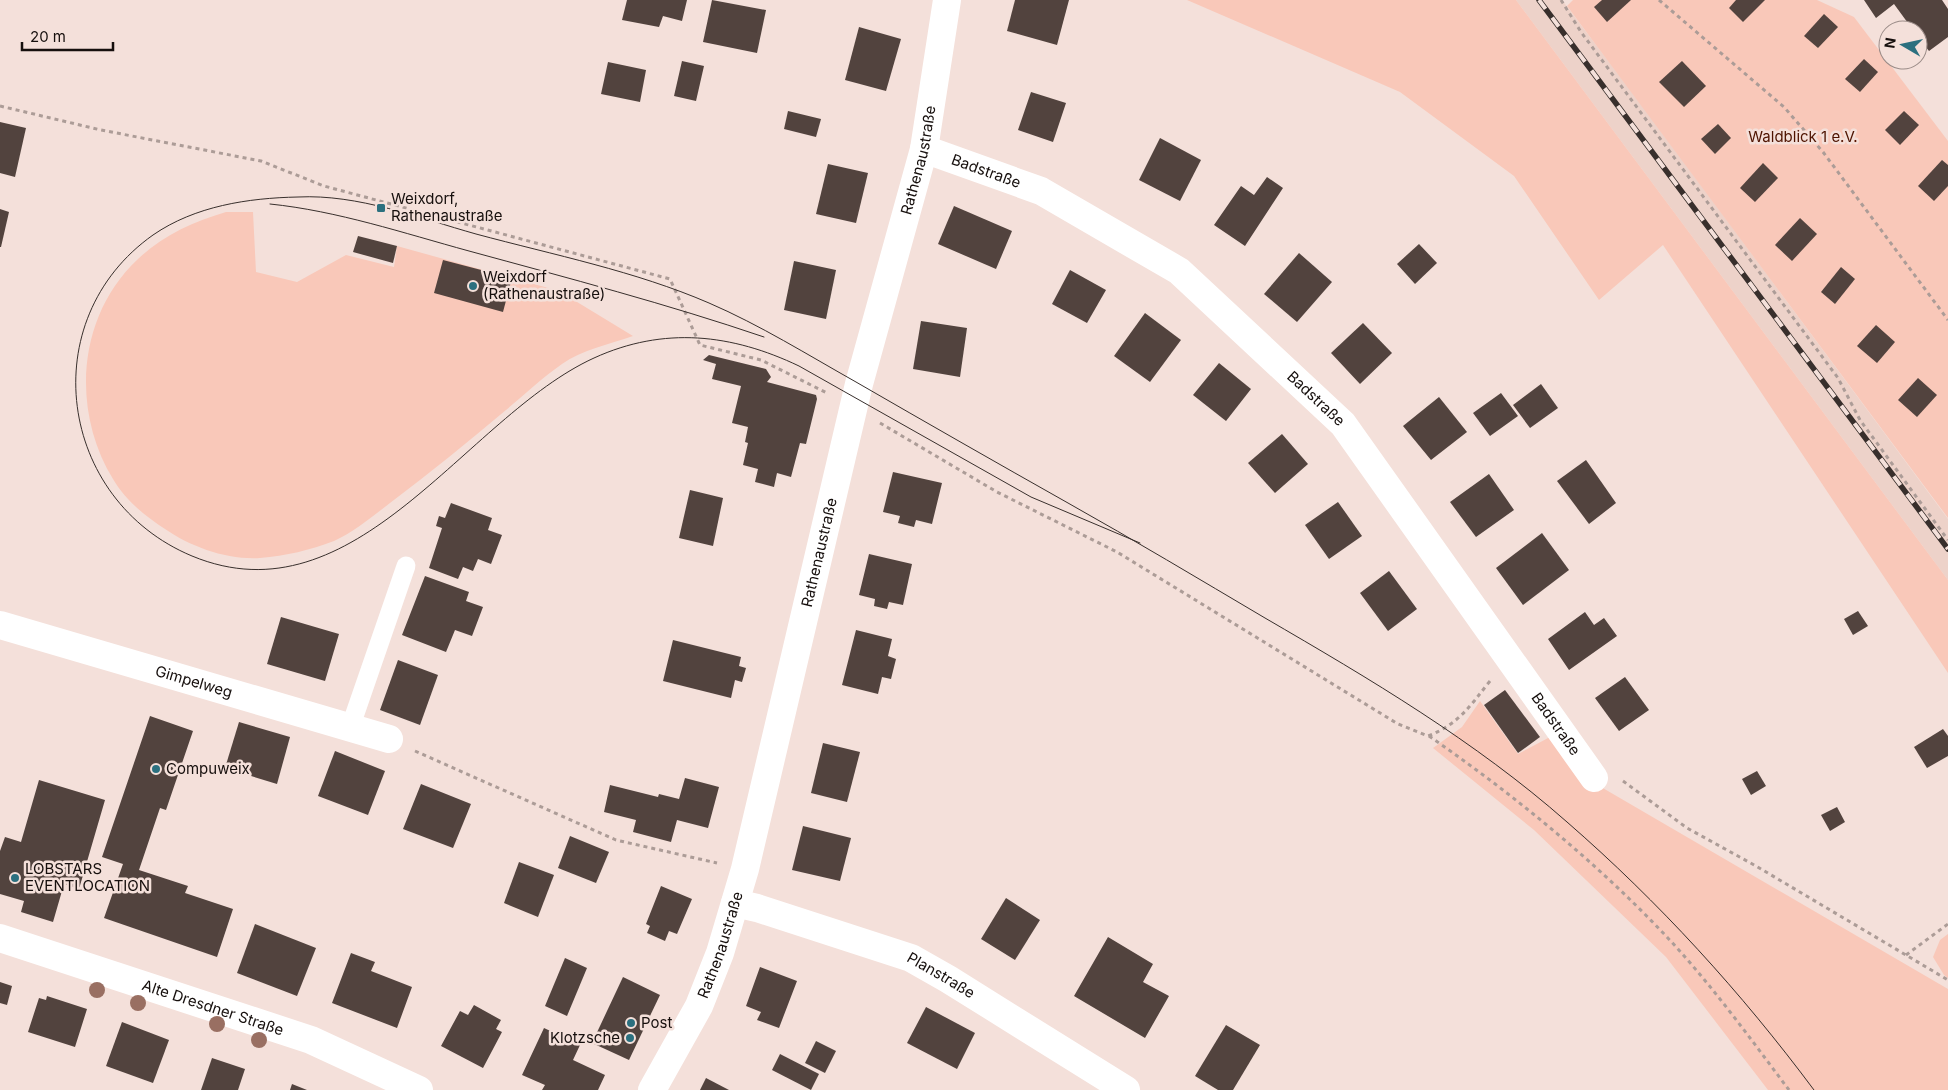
<svg xmlns="http://www.w3.org/2000/svg" width="1948" height="1090" font-family="Inter,sans-serif">
  <style>
    .built { fill: #edd2c9 }
    .green { fill: #f9c8b9 }
    .building { fill: #52433e }
    .lines { fill: none; stroke-linecap: round; stroke-linejoin: round }
    .path { stroke: #ac9c97; stroke-width: 3; stroke-dasharray: 4 4; stroke-linecap: butt }
    .service { stroke: #fff; stroke-width: 19 }
    .minor { stroke: #fff; stroke-width: 28 }
    .tram { stroke: #382f2c; stroke-width: 1 }
    .rail-casing { stroke: #382f2c; stroke-width: 5.5 }
    .rail { stroke: #f4e0da; stroke-width: 4; stroke-dasharray: 11; stroke-linecap: butt }
    .tree { fill: #996f62 }
    .poi-dot { fill: #2b707f; stroke: #f4e0da; stroke-width: 2 }
    .labels { text-anchor: middle; stroke-width: 5; stroke-linejoin: round; paint-order: stroke }
    .park-label { font-size: 15px; fill: #4e1300; stroke: #f4e0da }
    .street-label { font-size: 15px; fill: #160f0d; stroke: #f4e0da }
    .poi-label { font-size: 15px; fill: #160f0d; stroke: #f4e0da; text-anchor: start }
  </style>
  <rect width="100%" height="100%" fill="#f4e0da"/>
  <polygon class="built" points="1516,0 1562,0 1640,103 1948,519 1948,580"/>
  <g class="green">
    <polygon points="1187,0 1516,0 1948,580 1948,673 1663,245 1599,300 1514,176 1400,92"/>
    <polygon points="1573,0 1817,0 1854,17 1948,141 1948,518 1567,6"/>
    <path d="M226,212h27l3,60 41,10 49,-27 48,12 3,-21 162,45 74,45c-23,8 -51,14 -71,28 -20,14 -38,31 -56,46 -38,32 -76,63 -116,93 -17,13 -36,29 -56,38 -24,9 -48,15 -74,17 -33,2 -69,-11 -95,-29 -20,-13 -40,-29 -52,-50 -42,-69 -36,-163 25,-220 25,-24 55,-37 88,-47z"/>
    <polygon points="1480,701 1518,754 1550,737 1577,773 1948,989 1948,1090 1768,1090 1666,957 1534,830 1433,748 1462,727"/>
    <polygon points="1948,934 1948,978 1944,975 1933,957 1940,940"/>
  </g>
  <g class="building">
    <polygon points="627,0 687,0 682,21 663,16 659,27 622,20"/>
    <polygon points="712,0 766,10 757,53 703,42"/>
    <polygon points="1015,0 1069,0 1057,45 1007,31"/>
    <polygon points="1602,0 1631,0 1607,22 1594,7"/>
    <polygon points="1736,0 1765,0 1743,22 1729,8"/>
    <polygon points="1864,0 1942,0 1948,9 1948,37 1929,51 1918,37 1918,30 1913,30 1894,4 1876,18"/>
    <polygon points="1824,14 1838,27 1818,48 1804,36"/>
    <polygon points="859,27 901,39 886,91 845,80"/>
    <polygon points="1864,59 1878,72 1860,92 1845,79"/>
    <polygon points="682,61 704,66 696,101 674,96"/>
    <polygon points="1682,61 1706,86 1684,107 1659,82"/>
    <polygon points="608,62 646,70 640,102 601,94"/>
    <polygon points="1031,92 1066,103 1053,142 1018,130"/>
    <polygon points="788,111 821,119 816,137 784,129"/>
    <polygon points="1904,111 1919,125 1900,145 1885,130"/>
    <polygon points="0,122 26,128 15,177 0,173"/>
    <polygon points="1718,124 1731,138 1715,154 1701,139"/>
    <polygon points="1160,138 1201,160 1180,201 1139,180"/>
    <polygon points="1942,160 1948,165 1948,186 1934,201 1918,186"/>
    <polygon points="1763,163 1778,178 1755,202 1740,188"/>
    <polygon points="828,164 868,173 856,223 816,214"/>
    <polygon points="1267,177 1283,188 1245,246 1214,225 1241,186 1254,195"/>
    <polygon points="954,206 1012,231 996,269 938,244"/>
    <polygon points="0,209 9,212 1,247 0,247"/>
    <polygon points="1800,218 1817,234 1792,261 1775,245"/>
    <polygon points="358,236 397,246 393,263 353,252"/>
    <polygon points="1419,244 1437,263 1415,284 1397,264"/>
    <polygon points="1299,253 1332,282 1297,322 1264,294"/>
    <polygon points="443,260 512,278 503,312 434,293"/>
    <polygon points="794,261 836,270 826,319 784,310"/>
    <polygon points="1841,267 1855,279 1835,304 1821,292"/>
    <polygon points="1070,270 1106,290 1087,323 1052,304"/>
    <polygon points="1145,313 1181,340 1150,382 1114,356"/>
    <polygon points="921,321 967,328 960,377 913,369"/>
    <polygon points="1363,323 1392,353 1360,384 1331,353"/>
    <polygon points="1876,325 1895,342 1877,363 1857,346"/>
    <polygon points="709,355 766,369 771,377 767,382 816,395 817,399 806,444 800,443 791,477 777,473 774,487 755,482 758,469 743,465 748,443 745,442 748,427 732,423 741,386 712,379 716,364 703,360"/>
    <polygon points="1219,363 1251,389 1226,421 1193,395"/>
    <polygon points="1918,378 1937,395 1917,417 1898,400"/>
    <polygon points="1541,384 1558,408 1530,428 1513,405"/>
    <polygon points="1501,393 1518,416 1490,436 1473,413"/>
    <polygon points="1439,397 1467,432 1431,460 1403,426"/>
    <polygon points="1282,434 1308,464 1275,493 1248,463"/>
    <polygon points="1586,460 1616,503 1589,524 1557,481"/>
    <polygon points="893,472 942,483 932,524 916,520 914,527 898,523 900,516 883,512"/>
    <polygon points="1489,474 1514,510 1476,537 1450,502"/>
    <polygon points="690,490 723,498 713,546 679,538"/>
    <polygon points="1338,502 1362,536 1329,559 1305,525"/>
    <polygon points="451,503 492,518 488,530 502,535 491,564 478,559 473,571 463,567 458,579 429,568 442,528 436,526 439,516 445,518"/>
    <polygon points="1542,533 1569,570 1523,605 1496,568"/>
    <polygon points="869,554 912,564 903,605 889,602 887,609 874,606 875,599 859,595"/>
    <polygon points="1389,571 1417,609 1388,631 1360,593"/>
    <polygon points="425,576 469,592 466,601 483,607 472,636 455,630 446,652 402,635"/>
    <polygon points="1858,611 1868,626 1853,635 1844,619"/>
    <polygon points="1585,612 1594,625 1604,618 1617,636 1569,670 1548,639"/>
    <polygon points="281,617 339,634 325,681 267,664"/>
    <polygon points="856,630 892,639 888,656 896,659 891,679 882,677 878,694 842,685"/>
    <polygon points="673,640 741,657 739,666 746,668 742,682 735,680 731,698 663,681"/>
    <polygon points="398,660 438,675 420,725 380,710"/>
    <polygon points="1625,677 1649,710 1619,731 1595,698"/>
    <polygon points="1505,690 1540,737 1518,753 1484,705"/>
    <polygon points="150,716 193,731 166,810 160,808 139,870 188,886 185,893 233,909 217,957 104,918 123,864 102,857"/>
    <polygon points="239,722 290,737 277,784 225,768"/>
    <polygon points="1943,729 1948,736 1948,756 1927,768 1914,747"/>
    <polygon points="823,743 860,752 847,802 811,793"/>
    <polygon points="335,751 385,771 368,815 318,796"/>
    <polygon points="1757,771 1766,786 1751,795 1742,779"/>
    <polygon points="685,778 719,787 708,828 677,820 671,842 633,832 636,820 604,812 610,785 658,797 659,794 679,799"/>
    <polygon points="39,780 105,800 79,889 64,884 53,922 21,912 24,901 0,894 0,851 5,837 21,842"/>
    <polygon points="421,784 471,804 453,848 403,829"/>
    <polygon points="1837,807 1845,822 1830,831 1821,815"/>
    <polygon points="803,826 851,838 840,881 792,870"/>
    <polygon points="570,836 609,852 596,883 558,868"/>
    <polygon points="519,862 554,875 538,917 504,903"/>
    <polygon points="661,886 692,899 677,934 669,931 665,941 647,933 650,926 646,924"/>
    <polygon points="1006,898 1040,920 1015,960 981,939"/>
    <polygon points="255,924 316,948 297,996 237,973"/>
    <polygon points="1108,937 1153,964 1143,982 1169,996 1145,1038 1074,996"/>
    <polygon points="351,953 375,962 371,971 412,987 397,1028 332,1003"/>
    <polygon points="565,958 587,968 567,1016 545,1006"/>
    <polygon points="760,967 797,981 779,1028 757,1020 761,1012 746,1006"/>
    <polygon points="623,977 660,995 629,1060 592,1043"/>
    <polygon points="0,982 12,986 7,1005 0,1003"/>
    <polygon points="47,996 87,1009 75,1047 28,1032 39,998 46,1000"/>
    <polygon points="474,1005 501,1020 496,1029 502,1032 483,1068 441,1046 460,1011 468,1015"/>
    <polygon points="926,1007 975,1033 957,1069 907,1043"/>
    <polygon points="122,1022 169,1040 153,1083 106,1066"/>
    <polygon points="1226,1025 1260,1045 1233,1090 1218,1090 1195,1076"/>
    <polygon points="544,1028 580,1045 573,1060 605,1075 598,1090 542,1090 545,1085 522,1075"/>
    <polygon points="816,1041 836,1051 825,1073 805,1063"/>
    <polygon points="780,1054 819,1074 811,1090 772,1070"/>
    <polygon points="212,1058 245,1069 238,1090 201,1090"/>
    <polygon points="706,1078 729,1090 700,1090"/>
    <polygon points="292,1084 307,1090 290,1090"/>
  </g>
  <g class="lines">
    <g class="path">
      <polyline points="1561,0 1581,32 1838,378 1860,420 1948,540"/>
      <polyline points="1659,0 1784,107 1823,152 1948,320"/>
      <polyline points="0,106 101,130 261,161 324,186 670,279 700,345 761,360 827,393"/>
      <path d="M880,423l117,69 120,60 281,172 30,12c31,-12 42,-30 62,-55"/>
      <path d="M1429,736c85,59 166,125 237,200 45,48 84,102 123,154"/>
      <polyline points="415,751 616,840 717,863"/>
      <polyline points="1623,781 1687,828 1756,866 1948,980"/>
      <polyline points="1906,955 1948,924"/>
    </g>
    <polyline class="service" points="350,728 406,566"/>
    <g class="minor">
      <path id="s1" d="M924,149l117,42 138,80 164,153 251,354"/>
      <path id="s2" d="M0,625l389,114"/>
      <path id="s3" d="M735,903l22,5 154,50 37,21 178,111"/>
      <path id="s4" d="M0,938l311,102 108,50"/>
      <path id="s5" d="M652,1090l47,-84 21,-53 25,-84 114,-485 65,-235 23,-149"/>
    </g>
    <g class="tram">
      <path d="M270,204c68,7 133,29 199,47 99,27 198,53 295,86"/>
      <path d="M1140,543l-109,-46 -232,-131c-67,-32 -135,-40 -205,-8 -129,59 -238,266 -402,198 -134,-56 -159,-236 -39,-321 42,-29 95,-37 145,-38 60,-3 121,21 178,37 78,21 159,37 233,69 51,22 99,52 147,79 71,41 141,81 212,121 66,37 131,76 197,115 105,61 210,123 302,204 92,80 174,170 247,268"/>
    </g>
    <defs>
      <polyline id="rail" points="1539,0 1948,549"/>
    </defs>
    <use href="#rail" class="rail-casing"/>
    <use href="#rail" class="rail"/>
  </g>
  <g class="tree">
    <circle cx="97" cy="990" r="8"/>
    <circle cx="138" cy="1003" r="8"/>
    <circle cx="217" cy="1024" r="8"/>
    <circle cx="259" cy="1040" r="8"/>
  </g>
  <g class="poi-dot">
    <rect x="376" y="203" width="10" height="10" rx="2.5"/>
    <circle cx="473" cy="286" r="5"/>
    <circle cx="156" cy="769" r="5"/>
    <circle cx="15" cy="878" r="5"/>
    <circle cx="631" cy="1023" r="5"/>
    <circle cx="630" cy="1038" r="5"/>
  </g>
  <g class="labels">
    <g class="park-label">
      <text x="1803" y="142">Waldblick 1 e.V.</text>
    </g>
    <g class="street-label">
      <text dy="5" stroke="none"><textPath href="#s5" startOffset="971">Rathenaustraße</textPath></text>
      <text dy="5" stroke="none"><textPath href="#s1" startOffset="66">Badstraße</textPath></text>
      <text dy="5" stroke="none"><textPath href="#s1" startOffset="471">Badstraße</textPath></text>
      <text dy="5" stroke="none"><textPath href="#s5" startOffset="566">Rathenaustraße</textPath></text>
      <text dy="5" stroke="none"><textPath href="#s2" startOffset="202">Gimpelweg</textPath></text>
      <text dy="5" stroke="none"><textPath href="#s1" startOffset="876">Badstraße</textPath></text>
      <text dy="5" stroke="none"><textPath href="#s5" startOffset="161">Rathenaustraße</textPath></text>
      <text dy="5" stroke="none"><textPath href="#s3" startOffset="219">Planstraße</textPath></text>
      <text dy="5" stroke="none"><textPath href="#s4" startOffset="224">Alte Dresdner Straße</textPath></text>
    </g>
    <g class="poi-label">
      <text x="391" y="204">Weixdorf,<tspan x="391" dy="17">Rathenaustraße</tspan></text>
      <text x="483" y="282">Weixdorf<tspan x="483" dy="17">(Rathenaustraße)</tspan></text>
      <text x="166" y="774">Compuweix</text>
      <text x="25" y="874">LOBSTARS<tspan x="25" dy="17">EVENTLOCATION</tspan></text>
      <text x="641" y="1028">Post</text>
      <text x="620" y="1043" text-anchor="end">Klotzsche</text>
    </g>
  </g>
  <g transform="translate(1903 45) rotate(279)"><circle r="24" fill="#f4e0da" stroke="#9b8c88"/>
  <path d="M0-4L9 19L0 12L-9 19Z" fill="#2b707f"/>
  <text y="-8" font-size="14" font-weight="bold" text-anchor="middle" fill="#160f0d">N</text>
  </g>
  <path d="M22 42v8h91v-8" fill="none" stroke="#160f0d" stroke-width="2.5"/>
  <text x="30" y="42" font-size="15" fill="#160f0d" stroke="#f4e0da" stroke-width="4" paint-order="stroke">20 m</text>
</svg>
